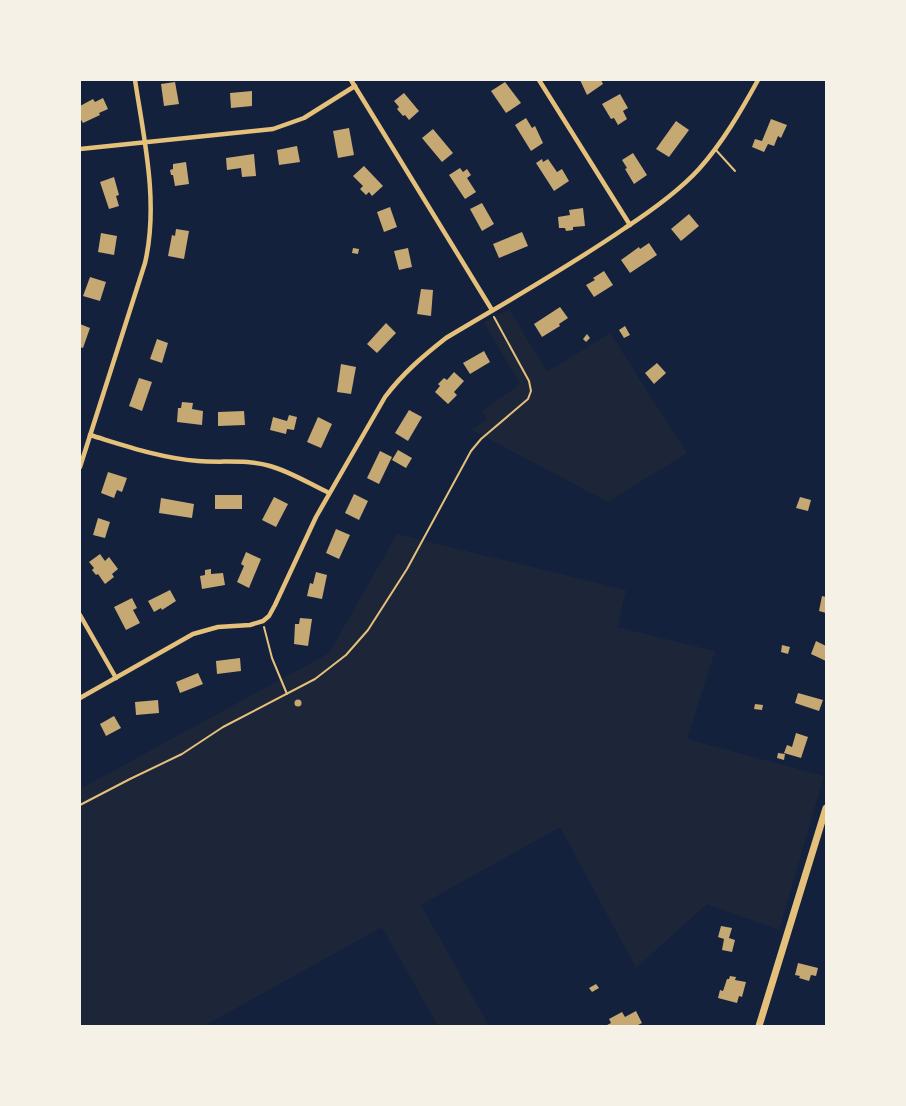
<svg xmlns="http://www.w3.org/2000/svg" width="906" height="1106" font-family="Manrope,sans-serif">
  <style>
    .green { fill: #1d2539 }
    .building { fill: #c6a872 }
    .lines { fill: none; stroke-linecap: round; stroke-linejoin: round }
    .path { stroke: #e5c07b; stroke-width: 2 }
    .service { stroke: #e5c07b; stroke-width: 2 }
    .minor { stroke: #e5c07b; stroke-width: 4.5 }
    .trunk { stroke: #e5c07b; stroke-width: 7 }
  </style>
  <rect width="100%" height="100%" fill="#14213d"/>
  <g class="green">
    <polygon points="509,309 547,372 610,333 687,453 608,502 472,430 487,419 482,411 520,384 484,323"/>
    <polygon points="397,534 626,590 617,627 715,651 687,739 824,776 779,930 707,904 636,968 560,827 421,905 489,1026 438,1026 382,927 204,1026 80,1026 80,789 329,653"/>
  </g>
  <g class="building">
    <polygon points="580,80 601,80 603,84 587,95"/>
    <polygon points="175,82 179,104 164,106 161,84"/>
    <polygon points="505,82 521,103 506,113 491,91"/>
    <polygon points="252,91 252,106 231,108 230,93"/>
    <polygon points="404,93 419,111 409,120 405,115 403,116 397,109 399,107 394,101"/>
    <polygon points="620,94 628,108 623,111 627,119 618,125 614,118 611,119 602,104"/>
    <polygon points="103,98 108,109 99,113 100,115 83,123 80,118 80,106 93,99 95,102"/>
    <polygon points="526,118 532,128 535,126 543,143 531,151 515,125"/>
    <polygon points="771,119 787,125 781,138 778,136 774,146 768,144 764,152 752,147 755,139 762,141"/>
    <polygon points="676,121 689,130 669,157 656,149"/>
    <polygon points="349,128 354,155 338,158 333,131"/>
    <polygon points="433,129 453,153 442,162 422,138"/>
    <polygon points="297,146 300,162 279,165 277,150"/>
    <polygon points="633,153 647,175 634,184 625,169 627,168 622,160"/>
    <polygon points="254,154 256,176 242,177 241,168 227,170 226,158"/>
    <polygon points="542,159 543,162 548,159 557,172 562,169 569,181 554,191 536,163"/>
    <polygon points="186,162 189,184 175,186 173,175 171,175 170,170 173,169 173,164"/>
    <polygon points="364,166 383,186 372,196 369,192 366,195 360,189 363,186 353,176"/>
    <polygon points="460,168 463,172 467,169 471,175 467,178 476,192 465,199 449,175"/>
    <polygon points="114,177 119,195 116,196 119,206 109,209 100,182"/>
    <polygon points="482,203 494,224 482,231 470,209"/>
    <polygon points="390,207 397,227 384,232 377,212"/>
    <polygon points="583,208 585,226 573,227 573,230 566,231 565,228 559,228 558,217 570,215 569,210"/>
    <polygon points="689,214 699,226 681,241 671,229"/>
    <polygon points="176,229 189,231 184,259 168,256 172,235 175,236"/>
    <polygon points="522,232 528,246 499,258 493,244"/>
    <polygon points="101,233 117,236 114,255 98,252"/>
    <polygon points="649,243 657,255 630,273 621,260 639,247 640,249"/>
    <polygon points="353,248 359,249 358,254 352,253"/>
    <polygon points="408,248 412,267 399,270 394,251"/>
    <polygon points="604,271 613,285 594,297 586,285 595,280 593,278"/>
    <polygon points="90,277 106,282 100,301 83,296"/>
    <polygon points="421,289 433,290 431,316 417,314"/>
    <polygon points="560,307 568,318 559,324 560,326 542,337 534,324"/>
    <polygon points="386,323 396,333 377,353 367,344"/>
    <polygon points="80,324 90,328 83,348 80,347"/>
    <polygon points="625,326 630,335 624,338 619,330"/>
    <polygon points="587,334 590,338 586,342 583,339"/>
    <polygon points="157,339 168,343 162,363 150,359"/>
    <polygon points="484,351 490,362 470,374 463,363"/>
    <polygon points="657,363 666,373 654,384 645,373"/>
    <polygon points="341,364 356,367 351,394 337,392"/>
    <polygon points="454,372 464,381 454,392 457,395 448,404 435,392 440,386 438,384 444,378 447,380"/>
    <polygon points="139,378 152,382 142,411 129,406"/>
    <polygon points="182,402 193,403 192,409 203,411 202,425 177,422 178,408 181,408"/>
    <polygon points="409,410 422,417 408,441 395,433"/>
    <polygon points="244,411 245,425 218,426 218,412"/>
    <polygon points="289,415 297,417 294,430 287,429 286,434 270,430 273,417 287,421"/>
    <polygon points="318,417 332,424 321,448 307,442"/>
    <polygon points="398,450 412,458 406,468 392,460"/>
    <polygon points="380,451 392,457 379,484 367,478"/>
    <polygon points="108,472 127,478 122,492 117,490 114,498 101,493"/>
    <polygon points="354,494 368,501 359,520 345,513"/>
    <rect x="215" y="495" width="27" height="14"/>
    <polygon points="274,497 288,504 276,527 262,520"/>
    <polygon points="800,497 811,500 808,511 796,508"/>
    <polygon points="161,498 194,504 192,518 159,513"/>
    <polygon points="98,518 110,522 105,538 93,535"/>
    <polygon points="336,529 350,535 339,559 326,553"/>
    <polygon points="246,552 261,559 249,588 237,582 244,566 241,564"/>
    <polygon points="100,554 105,561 109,557 118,569 112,574 114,577 105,584 98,574 96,575 92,570 94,568 89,562"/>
    <polygon points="211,569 211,574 223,573 225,585 202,589 200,576 205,575 205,570"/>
    <polygon points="316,572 327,575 322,599 307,596 310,583 313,584"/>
    <polygon points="170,590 176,601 162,610 161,608 154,612 148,601"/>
    <polygon points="822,596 826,597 826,613 819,611"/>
    <polygon points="132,598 137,608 133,610 140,623 126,630 114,607"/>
    <polygon points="300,618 312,619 308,646 294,644 295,624 299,624"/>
    <polygon points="816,641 826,646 826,661 811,654"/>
    <polygon points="782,645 790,647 788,654 781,652"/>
    <polygon points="240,658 241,671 217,674 216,661"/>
    <polygon points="198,673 203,684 180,693 176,682"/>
    <polygon points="798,693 823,700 819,711 795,703"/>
    <circle cx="298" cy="703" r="3.5"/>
    <polygon points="158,700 159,713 136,715 135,702"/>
    <polygon points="755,704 763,705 762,710 754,709"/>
    <polygon points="114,716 121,728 106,736 100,724"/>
    <polygon points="796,733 808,737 801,758 784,753 787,745 792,747"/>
    <polygon points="778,753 785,754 784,760 777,758"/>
    <polygon points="721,926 732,928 729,938 735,940 732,952 722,950 724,939 718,937"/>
    <polygon points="798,963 818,968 816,976 811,975 809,981 799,978 800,976 795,975"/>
    <polygon points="730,976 736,977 735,980 746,982 742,997 739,996 737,1003 718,998 720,990 723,991 727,979 729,979"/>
    <polygon points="596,984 599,988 592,992 589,988"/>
    <polygon points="636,1011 642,1023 636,1026 605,1026 611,1023 609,1019 622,1012 625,1017"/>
  </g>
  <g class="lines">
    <g class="path">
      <polyline points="264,627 272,658 287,694"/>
      <polyline points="80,805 130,779 182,754 223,727 315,679 346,655 368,630 407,569 471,451 481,439 528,399 531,391 529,381 494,317"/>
    </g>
    <polyline class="service" points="715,149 735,171"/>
    <g class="minor">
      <polyline points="351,80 492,310"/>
      <polyline points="539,80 630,225"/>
      <polyline points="80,149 273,129 304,118 355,86"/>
      <path d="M90,435c36,11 70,23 108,26 24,2 49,-2 72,5 21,6 40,18 59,27"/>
      <path d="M80,467l65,-204c14,-60 -1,-124 -10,-183"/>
      <polyline points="80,615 116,678"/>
      <path d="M80,698l113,-64 25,-7 32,-2 13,-4 6,-5 6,-11 41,-88 69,-120c18,-24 38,-41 61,-59 60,-36 121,-70 179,-110 26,-17 53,-36 74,-59 24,-27 42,-58 59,-89"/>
    </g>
    <polyline class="trunk" points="759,1026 826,808"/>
  </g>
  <rect width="906" height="1106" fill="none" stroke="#f6f1e7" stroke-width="162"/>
</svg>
